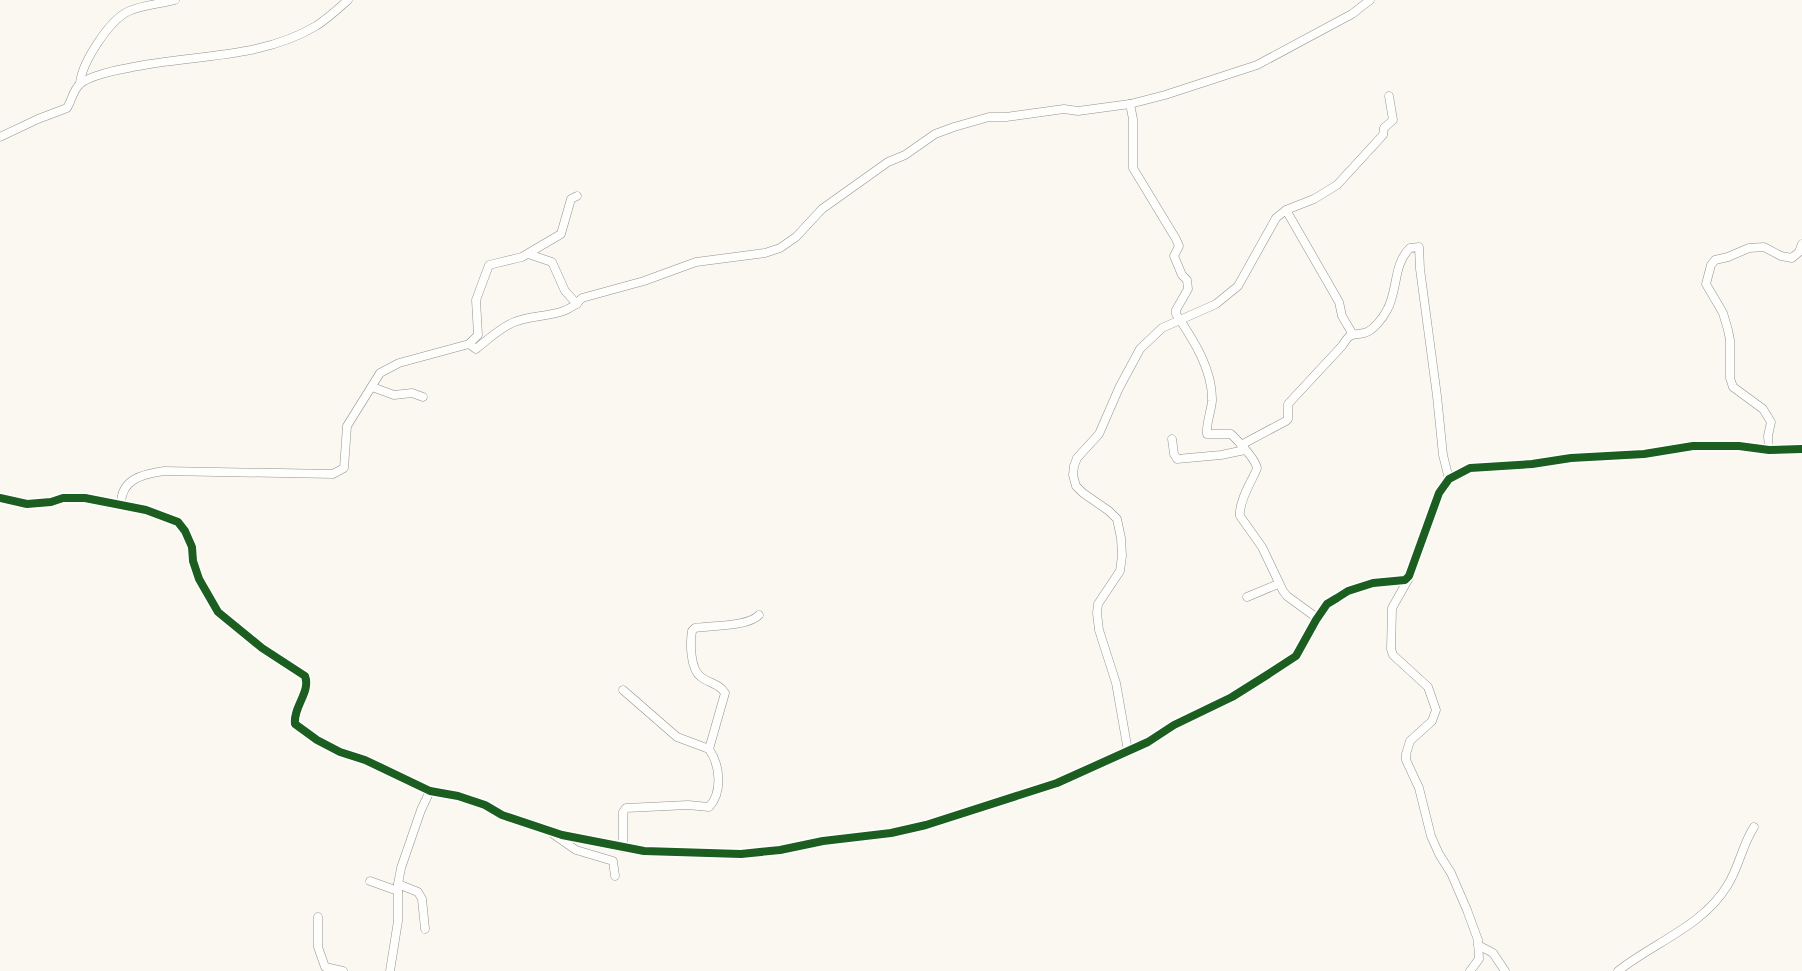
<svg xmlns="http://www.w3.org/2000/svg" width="1802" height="971" font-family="Merriweather,serif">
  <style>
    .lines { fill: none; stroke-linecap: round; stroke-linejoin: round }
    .street-casing { stroke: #93928f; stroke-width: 9 }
    .street { stroke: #fefefd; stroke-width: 8 }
    .cycleway-casing { stroke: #fff; stroke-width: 11 }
    .cycleway { stroke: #1b5e20; stroke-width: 8 }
  </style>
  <rect width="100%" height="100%" fill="#faf8f0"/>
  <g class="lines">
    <defs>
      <g id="street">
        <path d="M80,84c1,-20 29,-64 49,-73 14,-6 31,-7 46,-11"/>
        <path d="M1130,104l3,15v49l43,71 3,7 -5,10 8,19 5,5 1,9 -12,21v4c17,25 37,56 36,87 -1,11 -6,22 -5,33h24c7,7 24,24 26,34 0,4 -19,32 -17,48l22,31 21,44 4,5 30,22"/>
        <path d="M0,137l38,-18 29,-11c5,-8 6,-18 13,-24 9,-8 36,-14 48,-16 62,-14 131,-8 188,-42 11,-7 22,-17 32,-26"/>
        <polyline points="528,254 552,262 565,291 577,304"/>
        <polyline points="1352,333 1342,316 1339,302 1286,210 1314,199 1337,185 1383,135 1384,128 1393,120 1389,96"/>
        <path d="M469,344l7,5c11,-9 23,-20 36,-26 23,-11 52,-3 70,-25l62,-17 52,-19 69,-9 15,-5 16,-11 26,-28 66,-47 17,-7 30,-21 19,-7 35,-10h17l58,-8 14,2 52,-7 35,-9 92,-30 95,-51 18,-14"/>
        <polyline points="372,387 394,395 412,393 423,397"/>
        <polyline points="1172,439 1174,454 1177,459 1221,455 1245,450"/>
        <path d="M1241,445l45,-24 2,-2v-15l54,-58c9,-14 8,-10 22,-13 9,-2 19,-15 23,-23 11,-19 6,-46 23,-62l9,-1 1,22 17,127 6,59 6,24"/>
        <polyline points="1769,450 1768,436 1771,422 1763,409 1733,387 1730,378 1730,340 1728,330 1723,313 1706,284 1711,265 1715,260 1728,257 1749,248 1764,247 1781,256 1792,258 1799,252 1802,244"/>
        <path d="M0,498l27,6 24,-2 12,-4h22l61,12 32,12 7,9 7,16 1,14 6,18 19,33 44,36 43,28c6,16 -12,31 -10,48l22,16 23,12 25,8 65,31 28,5 27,9 17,10 60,20 82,16 97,3 39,-4 43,-9 68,-8 35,-8 131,-42 91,-41 26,-17 58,-28 35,-22 29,-19 20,-36 11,-16 10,-6 11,-7 25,-8 32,-3 4,-4 30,-83 10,-14 21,-11 62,-4 39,-6 73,-4 49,-8h46l30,4 33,-1"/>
        <path d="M121,504c0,-25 22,-30 43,-33l169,3 11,-6 3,-42 33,-53 19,-10 70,-19 9,-9 -2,-35 13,-35 33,-8 39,-23 10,-35 6,-3"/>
        <polyline points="1409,578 1392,608 1391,649 1393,655 1428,687 1436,710 1432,721 1410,741 1406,754 1406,760 1419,788 1431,836 1439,854 1451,873 1467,910 1478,940 1479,959 1470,971"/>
        <polyline points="1247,597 1278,584"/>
        <path d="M623,690l54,47 32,12c11,16 14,43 0,58l-21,-2 -62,3 -3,4v36"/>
        <path d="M709,749l16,-56c-5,-9 -16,-10 -24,-16 -11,-8 -11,-34 -9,-46l3,-3c18,-3 52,-1 64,-13"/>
        <polyline points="1128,751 1116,683 1099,630 1097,613 1098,604 1120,571 1122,556 1121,538 1117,519 1109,511 1083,493 1076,486 1073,475 1074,466 1077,458 1099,434 1119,388 1140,349 1162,328 1216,304 1238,286 1276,218 1286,210"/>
        <polyline points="553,834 576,850 613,861 615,876"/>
        <polyline points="370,881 398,891"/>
        <polyline points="398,884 418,892 422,899 425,929"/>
        <polyline points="318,917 318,947 325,967 343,971"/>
        <polyline points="1478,945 1493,953 1505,971"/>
        <polyline points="390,971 398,921 398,884 401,868 421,810 430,791"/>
        <path d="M1618,971c35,-28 85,-45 109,-85 12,-18 15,-41 27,-59"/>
      </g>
    </defs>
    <use href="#street" class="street-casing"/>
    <use href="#street" class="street"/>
    <defs>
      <path id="cycleway" d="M0,498l27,6 24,-2 12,-4h22l61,12 32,12 7,9 7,16 1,14 6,18 19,33 44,36 43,28c6,16 -12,31 -10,48l22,16 23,12 25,8 65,31 28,5 27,9 17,10 60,20 82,16 97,3 39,-4 43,-9 68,-8 35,-8 131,-42 91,-41 26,-17 58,-28 35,-22 29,-19 20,-36 11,-16 10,-6 11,-7 25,-8 32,-3 4,-4 30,-83 10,-14 21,-11 62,-4 39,-6 73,-4 49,-8h46l30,4 33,-1"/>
    </defs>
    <use href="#cycleway" class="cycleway-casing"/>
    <use href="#cycleway" class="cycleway"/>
  </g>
</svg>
